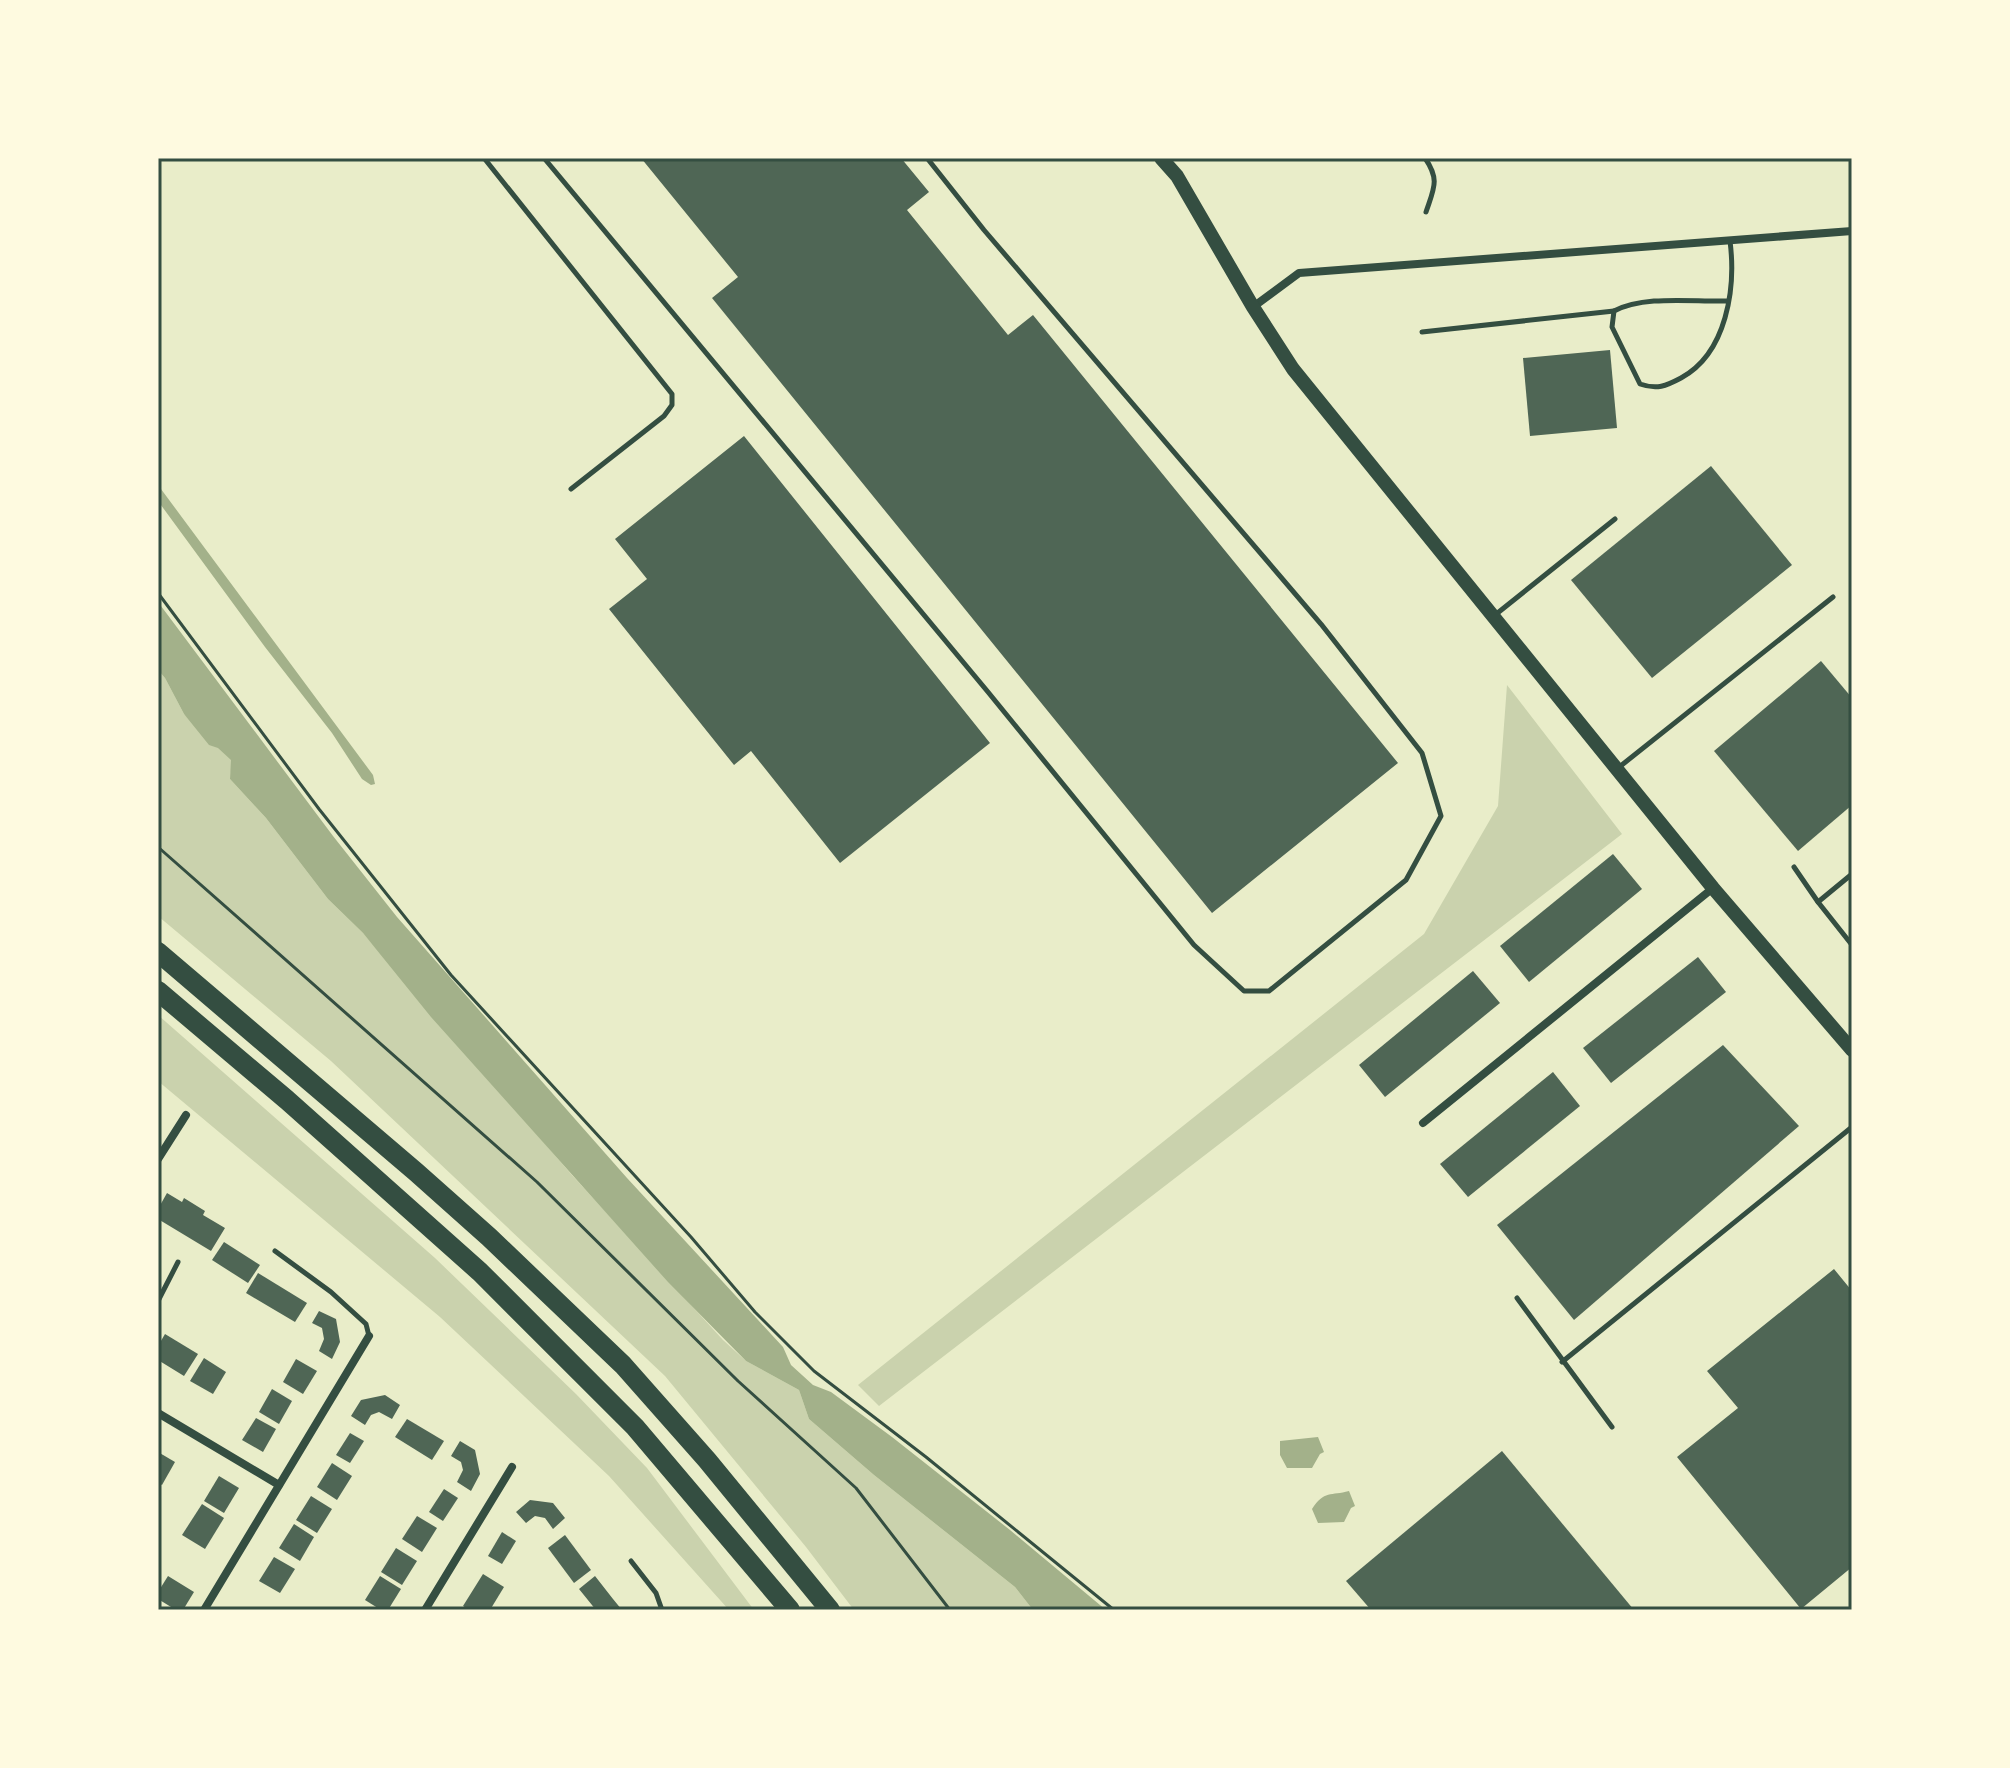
<svg xmlns="http://www.w3.org/2000/svg" width="2010" height="1768" font-family="'Sofia Sans Condensed',sans-serif">
  <style>
    .green { fill: #cad2ad }
    .water { fill: #a3b18a }
    .building { fill: #4f6655 }
    .lines { fill: none; stroke-linecap: round; stroke-linejoin: round }
    .path { stroke: #344e41; stroke-width: 3 }
    .service { stroke: #344e41; stroke-width: 5 }
    .minor { stroke: #344e41; stroke-width: 8 }
    .tertiary { stroke: #344e41; stroke-width: 14 }
    .motorway { stroke: #344e41; stroke-width: 20 }
    .neatline { fill: none; stroke: #344e41; stroke-width: 3 }
  </style>
  <rect width="100%" height="100%" fill="#e9edc9"/>
  <g class="green">
    <polygon points="158,670 165,678 184,714 232,760 230,779 266,818 328,899 363,933 571,1174 723,1340 746,1361 799,1390 809,1419 874,1475 1015,1587 1033,1610 854,1610 806,1547 665,1376 331,1061 158,916"/>
    <polygon points="1507,685 1622,834 879,1406 858,1385 1424,934 1498,806"/>
    <polygon points="158,1015 435,1258 576,1394 647,1468 754,1610 729,1610 609,1476 440,1317 158,1081"/>
  </g>
  <g class="water">
    <polygon points="158,485 373,775 375,784 371,785 362,779 332,733 265,647 158,501"/>
    <polygon points="158,602 333,836 397,917 627,1178 783,1347 791,1365 813,1385 831,1392 892,1437 1010,1530 1106,1610 1033,1610 1015,1587 874,1475 809,1419 799,1390 746,1361 668,1282 431,1017 363,933 328,899 266,818 230,779 231,760 218,748 209,745 184,714 165,678 158,670"/>
    <polygon points="1318,1437 1324,1452 1320,1454 1312,1468 1287,1468 1280,1455 1280,1441"/>
    <path d="M1349,1491l6,15 -4,2 -7,14 -26,1 -6,-14c12,-19 19,-13 37,-18z"/>
  </g>
  <g class="building">
    <polygon points="641,158 901,158 929,192 907,210 1008,335 1033,315 1398,763 1212,913 712,298 738,277"/>
    <polygon points="1610,350 1617,428 1530,436 1523,358"/>
    <polygon points="744,436 990,743 840,863 751,751 734,765 609,609 647,579 615,539"/>
    <polygon points="1711,466 1792,565 1652,678 1571,580"/>
    <polygon points="1821,661 1852,698 1852,805 1798,851 1714,751"/>
    <polygon points="1613,854 1642,889 1529,982 1500,946"/>
    <polygon points="1698,957 1726,992 1611,1083 1583,1048"/>
    <polygon points="1473,971 1500,1003 1385,1097 1359,1065"/>
    <polygon points="1723,1045 1799,1126 1574,1320 1497,1225"/>
    <polygon points="1553,1072 1580,1106 1468,1197 1440,1164"/>
    <polygon points="167,1193 182,1202 184,1198 205,1211 203,1215 225,1228 211,1251 158,1219 158,1209"/>
    <polygon points="224,1242 260,1265 248,1283 212,1260"/>
    <polygon points="1834,1269 1852,1291 1852,1567 1801,1609 1677,1457 1738,1408 1707,1371"/>
    <polygon points="258,1273 307,1303 295,1322 246,1293"/>
    <polygon points="319,1311 336,1319 340,1342 332,1359 319,1351 324,1339 322,1328 312,1323"/>
    <polygon points="165,1334 198,1354 184,1376 158,1360 158,1346"/>
    <polygon points="204,1358 226,1372 213,1394 190,1381"/>
    <polygon points="296,1359 317,1371 303,1394 283,1382"/>
    <polygon points="272,1389 292,1401 279,1424 259,1412"/>
    <polygon points="385,1395 400,1405 392,1419 379,1412 371,1415 365,1425 351,1416 361,1400"/>
    <polygon points="256,1418 276,1429 263,1452 242,1440"/>
    <polygon points="407,1419 444,1441 432,1460 395,1437"/>
    <polygon points="350,1433 364,1441 350,1463 336,1455"/>
    <polygon points="460,1441 475,1450 480,1474 471,1491 457,1482 463,1470 461,1462 451,1456"/>
    <polygon points="1502,1451 1634,1610 1371,1610 1346,1581"/>
    <polygon points="158,1452 175,1462 162,1485 158,1483"/>
    <polygon points="332,1463 352,1476 337,1500 317,1487"/>
    <polygon points="219,1476 239,1488 224,1513 204,1501"/>
    <polygon points="444,1489 458,1498 443,1521 429,1512"/>
    <polygon points="311,1496 332,1509 317,1533 296,1520"/>
    <polygon points="530,1500 553,1503 565,1518 553,1529 545,1518 535,1516 526,1523 516,1512"/>
    <polygon points="202,1504 224,1518 205,1549 182,1535"/>
    <polygon points="417,1516 437,1528 422,1552 402,1539"/>
    <polygon points="294,1524 314,1537 300,1561 279,1548"/>
    <polygon points="502,1532 516,1541 502,1564 488,1556"/>
    <polygon points="565,1535 591,1570 574,1583 548,1548"/>
    <polygon points="396,1548 417,1561 402,1585 381,1572"/>
    <polygon points="274,1557 295,1569 280,1593 259,1581"/>
    <polygon points="483,1574 504,1587 490,1610 469,1610 463,1606"/>
    <polygon points="168,1576 194,1592 183,1610 176,1610 158,1599 158,1592"/>
    <polygon points="380,1576 401,1589 388,1610 381,1610 365,1600"/>
    <polygon points="595,1576 613,1599 622,1610 596,1610 579,1589"/>
  </g>
  <g class="lines">
    <g class="path">
      <polyline points="158,593 319,809 451,975 691,1237 755,1312 814,1371 926,1457 1114,1610"/>
      <polyline points="158,847 537,1182 738,1381 856,1488 950,1610"/>
    </g>
    <g class="service">
      <polyline points="484,158 672,394 672,405 664,416 571,489"/>
      <polyline points="544,158 988,692 1194,945 1244,991 1269,991 1406,880 1441,816 1422,753 1321,624 984,230 927,158"/>
      <path d="M1425,158c15,22 9,30 1,54"/>
      <path d="M1727,301c-35,1 -82,-6 -113,10l-2,16 28,57c17,6 26,2 41,-6 46,-25 55,-90 49,-137"/>
      <polyline points="1422,332 1614,311"/>
      <polyline points="1495,615 1615,519"/>
      <polyline points="1618,768 1833,597"/>
      <polyline points="1794,867 1818,902 1852,945"/>
      <polyline points="1818,902 1852,874"/>
      <polyline points="275,1251 331,1292 366,1324 369,1336"/>
      <polyline points="1517,1298 1612,1427"/>
      <polyline points="158,1301 178,1262"/>
      <polyline points="1562,1362 1852,1127"/>
      <polyline points="631,1561 656,1593 662,1610"/>
    </g>
    <g class="minor">
      <polyline points="1253,307 1299,273 1852,231"/>
      <polyline points="1423,1123 1713,888"/>
      <polyline points="158,1159 186,1115"/>
      <polyline points="158,1413 279,1485"/>
      <polyline points="204,1610 369,1336"/>
      <polyline points="425,1610 512,1467"/>
    </g>
    <polyline class="tertiary" points="1161,158 1177,176 1253,307 1293,369 1713,888 1852,1050"/>
    <g class="motorway">
      <polyline points="158,952 416,1172 489,1237 623,1365 707,1460 830,1610"/>
      <polyline points="158,991 287,1100 480,1272 635,1427 790,1610"/>
    </g>
  </g>
  <rect width="2010" height="1768" fill="none" stroke="#fefae0" stroke-width="320"/>
  <rect x="160" y="160" width="1690" height="1448" class="neatline"/>
</svg>
